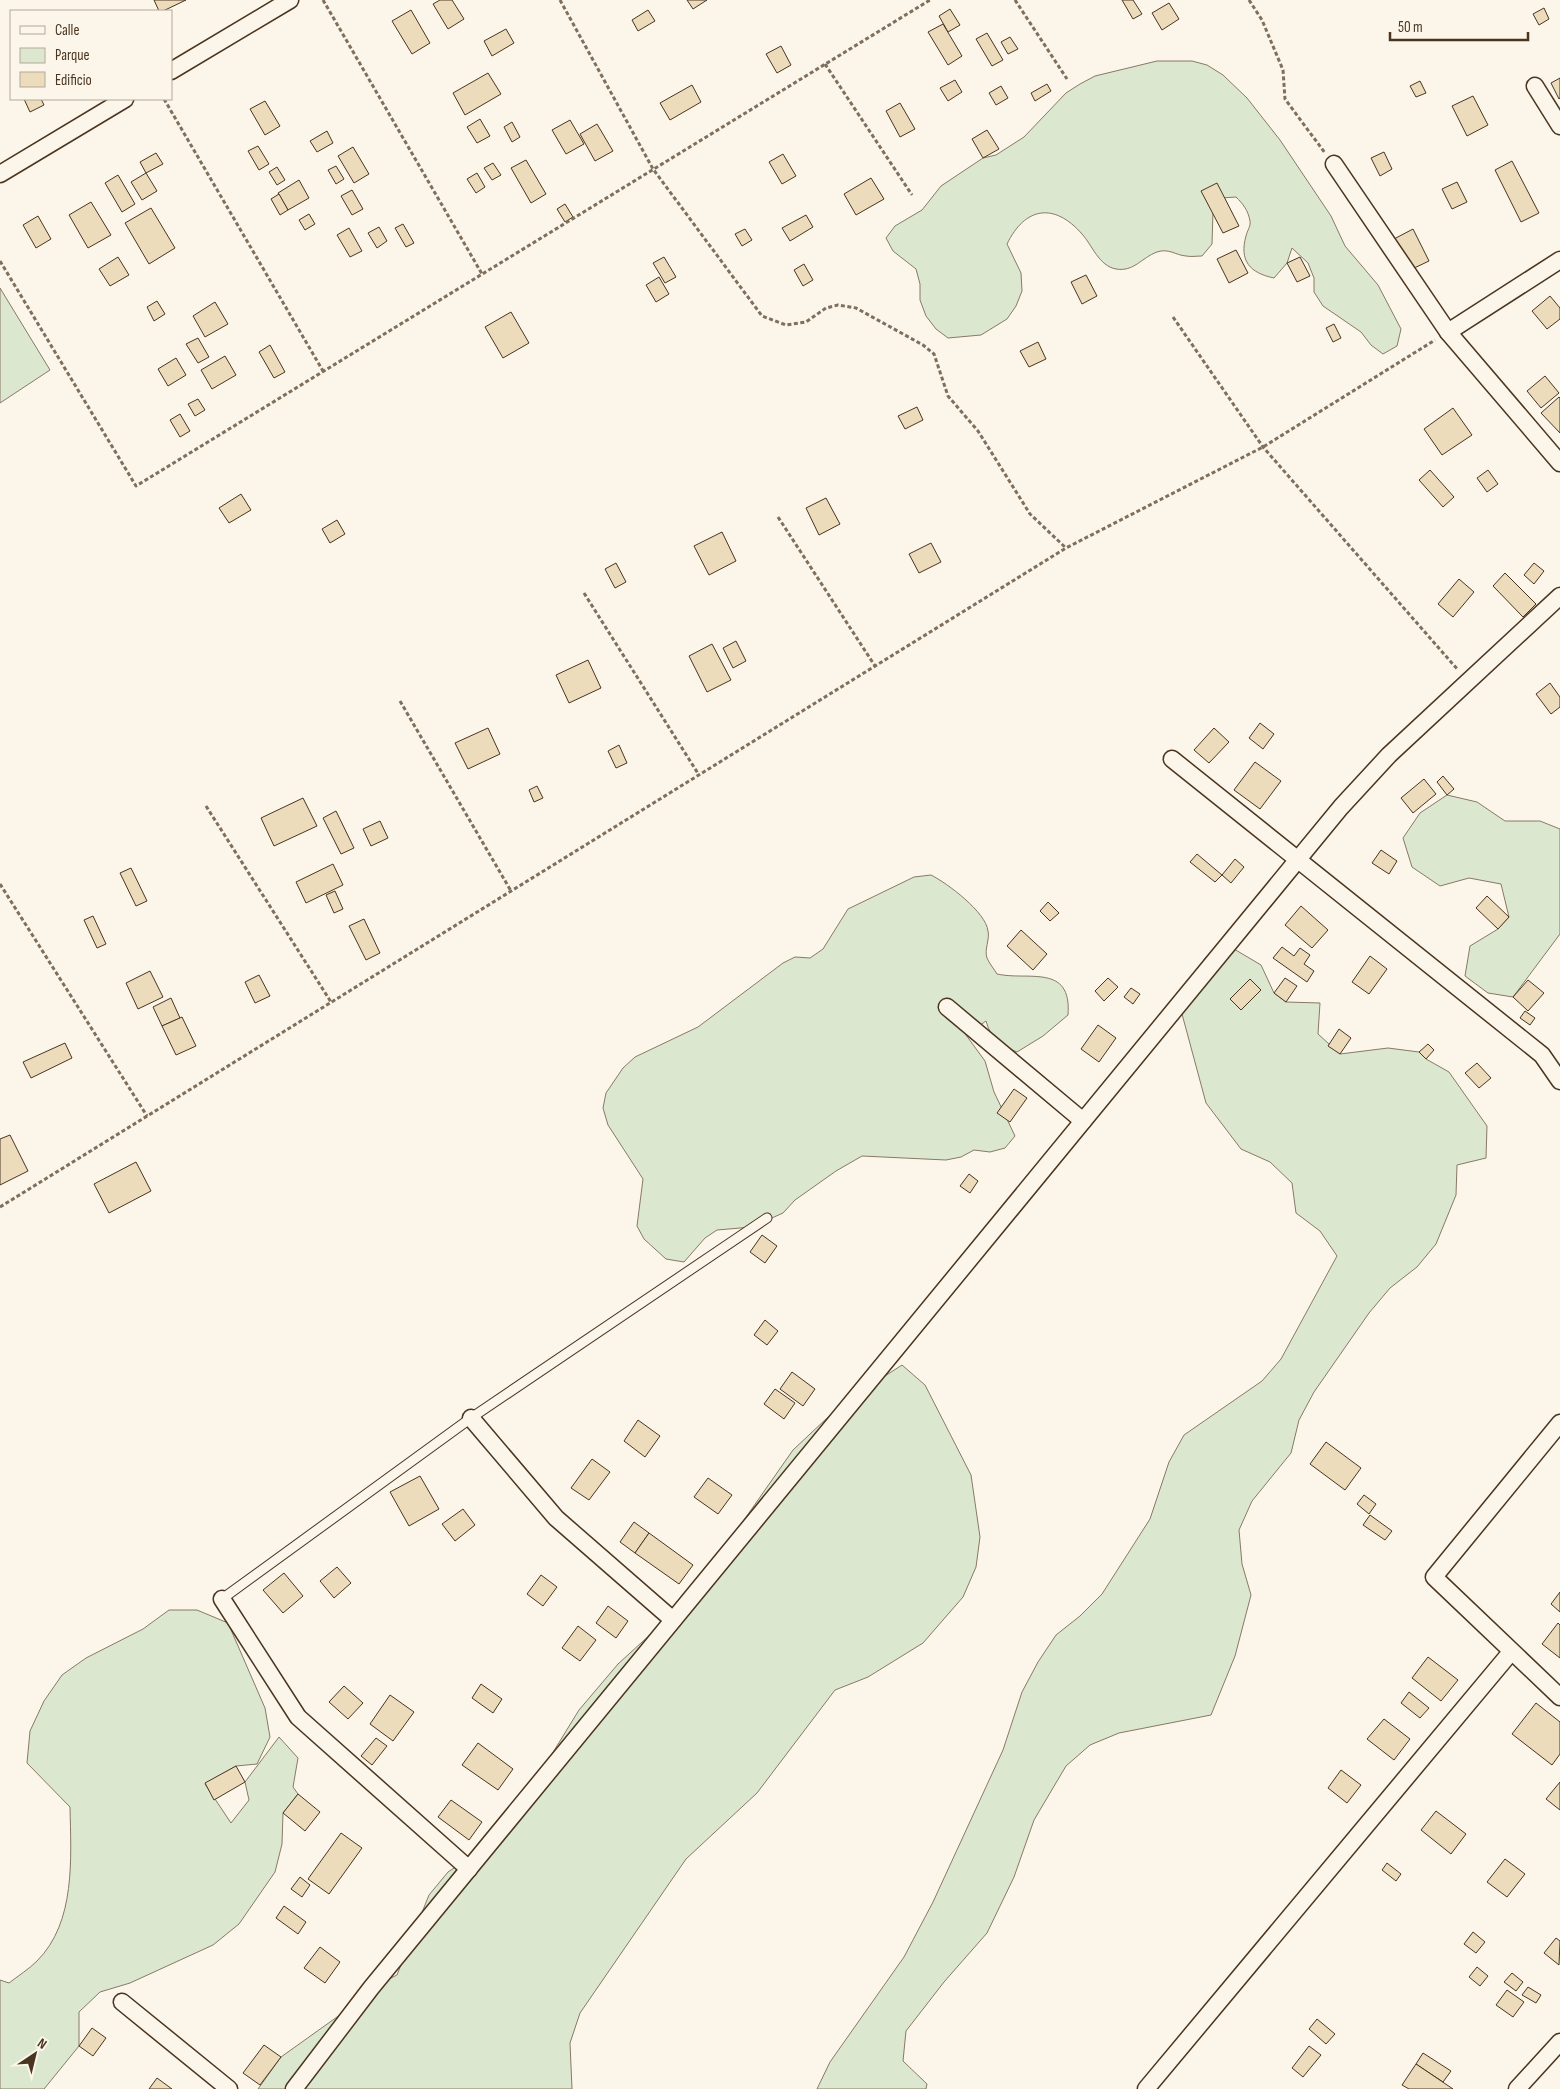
<svg xmlns="http://www.w3.org/2000/svg" width="1560" height="2089" font-family="'Sofia Sans Condensed',sans-serif">
  <style>
    .green { fill: #dce7d0; stroke: #887966 }
    .building { fill: #ecdcbc; stroke: #4a3520 }
    .lines { fill: none; stroke-linecap: round; stroke-linejoin: round }
    .lane-casing { stroke: #4a3520; stroke-width: 11 }
    .street-casing { stroke: #4a3520; stroke-width: 19 }
    .path { stroke: #7f6f5c; stroke-width: 3; stroke-dasharray: 4 2.5; stroke-linecap: butt }
    .lane { stroke: #fbf6e9; stroke-width: 9 }
    .street { stroke: #fbf6e9; stroke-width: 16 }
  </style>
  <rect width="100%" height="100%" fill="#fbf6e9"/>
  <g class="green">
    <path d="M1157,61h35l15,4 16,10 24,23 33,42 51,76 14,30 33,39 23,44 -4,17 -14,8 -12,-9 -10,-13 -38,-26 -9,-14v-14l-6,-15 -16,-15 -5,15 -13,15c-24,-5 -35,-17 -28,-42 1,-5 5,-10 4,-15 -2,-11 -7,-17 -14,-24l-15,1 -8,13 -1,33 -10,12c-5,0 -11,1 -16,0 -11,-1 -17,-8 -29,-4 -16,6 -23,20 -41,17 -17,-3 -24,-24 -34,-35 -28,-32 -57,-27 -75,10l14,29 1,18 -6,15 -9,13 -26,16 -33,3 -12,-9 -10,-13 -6,-16v-16l-4,-15 -23,-18 -7,-13 9,-12 27,-16 19,-24 42,-28 13,-3 28,-18 42,-44 14,-9 15,-8z"/>
    <polygon points="0,288 50,370 0,403"/>
    <polygon points="1447,795 1477,802 1505,821 1540,821 1560,829 1560,934 1513,997 1488,993 1465,976 1470,946 1498,929 1509,917 1501,884 1469,878 1440,886 1412,867 1403,838 1420,813"/>
    <path d="M931,875c16,8 55,37 57,56 2,8 -4,19 -1,27 2,5 7,11 10,16 31,7 75,-11 71,41l-25,21 -26,16c-17,-7 -26,-13 -31,-31l-20,14 19,26 9,31 21,44 -10,12 -15,4 -16,-2 -13,7 -15,3 -84,-4 -26,15 -41,29 -12,13 -31,14 -35,3 -12,8 -21,24 -18,-3 -22,-20 -7,-13 6,-47 -35,-54 -5,-17 3,-15 17,-25 12,-11 63,-30 85,-64 12,-6 15,1 13,-9 25,-40 66,-32z"/>
    <polygon points="1234,949 1261,965 1274,993 1286,1002 1320,1003 1318,1034 1340,1054 1388,1048 1419,1052 1426,1059 1449,1072 1487,1126 1486,1158 1457,1165 1456,1195 1436,1244 1417,1267 1390,1288 1369,1313 1314,1392 1299,1420 1291,1453 1252,1501 1239,1530 1242,1564 1251,1595 1235,1656 1211,1715 1119,1733 1090,1745 1066,1766 1034,1820 1014,1877 987,1933 944,1982 906,2031 903,2061 927,2084 926,2089 817,2089 830,2062 904,1957 933,1902 1003,1750 1022,1692 1038,1662 1056,1635 1080,1616 1102,1594 1150,1519 1169,1462 1184,1435 1262,1381 1281,1359 1337,1256 1320,1231 1296,1213 1292,1183 1270,1162 1241,1149 1206,1103 1182,1014 1189,981 1206,957"/>
    <polygon points="902,1365 925,1385 971,1475 980,1537 976,1567 963,1597 923,1643 868,1677 835,1690 757,1793 686,1859 580,2013 570,2043 572,2089 258,2089 281,2057 351,2007 371,1988 397,1975 429,1895 448,1872 501,1837 579,1710 618,1664 688,1600 793,1450 843,1403"/>
    <path d="M169,1610h28l31,13 37,85 5,29 -13,27 -21,2 -31,18 26,39 18,-23 -4,-18 34,-45 19,21 -5,29 5,7 -15,19 -1,31 -7,28 -36,52 -26,21 -83,38 -30,9 -21,20v34l-35,43h-44v-109l9,3c9,-7 20,-14 28,-22 39,-39 34,-103 33,-154l-43,-44 3,-32 14,-30 18,-26 24,-17 57,-29z"/>
  </g>
  <g class="building">
    <polygon points="154,0 186,0 163,11 159,11"/>
    <polygon points="440,0 452,0 464,19 448,29 433,4"/>
    <polygon points="687,0 707,0 693,9"/>
    <polygon points="1122,0 1133,0 1142,14 1133,19"/>
    <polygon points="1169,3 1179,19 1162,30 1152,13"/>
    <polygon points="1544,8 1549,19 1539,25 1533,14"/>
    <polygon points="950,9 960,25 948,32 939,16"/>
    <polygon points="411,10 430,43 412,54 392,21"/>
    <polygon points="648,10 655,21 638,31 632,20"/>
    <polygon points="943,24 962,56 948,65 928,32"/>
    <polygon points="506,29 514,43 492,56 484,41"/>
    <polygon points="987,33 1003,60 992,66 976,39"/>
    <polygon points="1010,37 1018,49 1008,54 1001,42"/>
    <polygon points="781,46 791,65 777,73 766,54"/>
    <polygon points="488,73 501,94 465,115 453,93"/>
    <polygon points="1560,78 1560,98 1559,99 1551,83"/>
    <polygon points="955,80 962,92 948,101 940,88"/>
    <polygon points="1420,81 1426,93 1416,97 1410,86"/>
    <polygon points="1047,84 1051,91 1035,101 1031,93"/>
    <polygon points="692,85 701,102 670,120 660,103"/>
    <polygon points="1001,86 1008,98 996,105 989,93"/>
    <polygon points="1473,96 1488,125 1467,136 1452,106"/>
    <polygon points="24,99 41,99 44,105 30,112"/>
    <polygon points="265,101 280,126 265,135 250,109"/>
    <polygon points="900,103 915,129 900,137 886,111"/>
    <polygon points="480,119 490,136 477,143 467,127"/>
    <polygon points="570,120 584,144 566,154 552,130"/>
    <polygon points="512,122 520,137 512,142 504,127"/>
    <polygon points="597,124 613,151 595,161 580,134"/>
    <polygon points="987,130 999,149 983,158 972,139"/>
    <polygon points="327,131 333,143 317,152 310,141"/>
    <polygon points="258,146 269,164 259,170 248,151"/>
    <polygon points="353,147 369,174 354,183 338,156"/>
    <polygon points="1384,152 1392,169 1380,176 1371,158"/>
    <polygon points="156,153 163,164 146,173 140,162"/>
    <polygon points="783,154 796,176 782,184 769,162"/>
    <polygon points="526,160 546,194 531,203 511,168"/>
    <polygon points="1512,161 1539,213 1521,222 1495,170"/>
    <polygon points="493,163 501,175 492,180 484,168"/>
    <polygon points="336,166 344,179 336,184 328,170"/>
    <polygon points="277,167 285,180 277,185 269,172"/>
    <polygon points="146,173 157,191 142,200 131,182"/>
    <polygon points="477,173 485,187 476,193 467,179"/>
    <polygon points="118,175 135,204 122,212 105,183"/>
    <polygon points="871,178 884,199 856,215 844,194"/>
    <polygon points="299,180 309,198 288,210 278,193"/>
    <polygon points="1457,182 1467,202 1452,209 1442,189"/>
    <polygon points="1217,183 1239,226 1223,233 1201,191"/>
    <polygon points="352,190 363,209 352,215 341,196"/>
    <polygon points="279,194 288,210 280,215 271,199"/>
    <polygon points="91,202 111,235 88,248 69,215"/>
    <polygon points="565,204 573,217 565,222 557,209"/>
    <polygon points="151,208 175,248 149,264 125,223"/>
    <polygon points="309,214 315,224 305,230 299,220"/>
    <polygon points="806,215 813,227 790,241 782,228"/>
    <polygon points="38,216 51,239 36,248 23,225"/>
    <polygon points="403,224 414,243 406,247 395,228"/>
    <polygon points="379,227 387,241 377,248 368,233"/>
    <polygon points="349,228 362,251 350,257 337,235"/>
    <polygon points="745,229 752,240 742,246 735,234"/>
    <polygon points="1413,229 1429,261 1410,270 1394,239"/>
    <polygon points="1236,250 1248,273 1229,283 1217,259"/>
    <polygon points="118,257 129,275 110,286 99,269"/>
    <polygon points="664,257 676,277 665,283 653,263"/>
    <polygon points="1300,257 1310,276 1297,282 1287,263"/>
    <polygon points="804,264 813,280 803,286 794,270"/>
    <polygon points="1086,275 1097,296 1082,304 1071,282"/>
    <polygon points="659,277 669,294 656,302 646,285"/>
    <polygon points="1550,296 1560,308 1560,319 1547,329 1532,311"/>
    <polygon points="157,301 165,314 154,321 147,307"/>
    <polygon points="215,302 228,324 205,337 193,316"/>
    <polygon points="511,312 529,343 503,358 485,327"/>
    <polygon points="1334,324 1341,338 1333,342 1326,328"/>
    <polygon points="198,338 209,357 198,363 186,344"/>
    <polygon points="1038,342 1046,359 1029,367 1020,351"/>
    <polygon points="270,345 285,372 274,378 259,352"/>
    <polygon points="225,356 236,375 212,389 201,370"/>
    <polygon points="176,358 186,375 168,386 158,369"/>
    <polygon points="1545,376 1559,393 1541,408 1527,391"/>
    <polygon points="1559,397 1560,398 1560,433 1541,413"/>
    <polygon points="198,399 205,410 195,416 188,404"/>
    <polygon points="917,407 923,420 905,429 898,416"/>
    <polygon points="1453,408 1472,435 1442,455 1424,429"/>
    <polygon points="180,414 190,431 180,437 170,420"/>
    <polygon points="1430,470 1454,497 1443,507 1419,480"/>
    <polygon points="1488,470 1498,484 1487,492 1477,478"/>
    <polygon points="241,494 251,510 229,523 219,508"/>
    <polygon points="826,498 840,524 819,535 806,508"/>
    <polygon points="337,520 345,534 330,543 322,529"/>
    <polygon points="722,532 736,561 709,575 694,546"/>
    <polygon points="931,543 941,562 919,573 909,554"/>
    <polygon points="616,563 626,582 615,588 605,569"/>
    <polygon points="1534,563 1544,571 1534,584 1524,575"/>
    <polygon points="1505,573 1536,604 1523,617 1493,586"/>
    <polygon points="1459,579 1474,592 1453,617 1438,604"/>
    <polygon points="736,641 746,661 733,668 723,648"/>
    <polygon points="712,644 731,680 707,692 689,656"/>
    <polygon points="588,660 601,688 569,703 556,675"/>
    <polygon points="1550,683 1560,697 1560,707 1551,714 1536,694"/>
    <polygon points="1260,723 1274,734 1263,749 1249,738"/>
    <polygon points="488,728 500,754 468,769 455,743"/>
    <polygon points="1214,728 1229,742 1209,763 1194,750"/>
    <polygon points="619,745 627,763 616,768 608,751"/>
    <polygon points="1255,762 1281,781 1260,809 1234,790"/>
    <polygon points="1443,776 1454,789 1447,795 1437,782"/>
    <polygon points="1424,779 1436,794 1413,813 1401,798"/>
    <polygon points="537,786 543,798 534,802 529,790"/>
    <polygon points="303,798 317,826 274,846 261,818"/>
    <polygon points="336,811 354,848 341,854 323,818"/>
    <polygon points="380,821 388,838 371,846 363,829"/>
    <polygon points="1381,850 1397,861 1389,874 1372,863"/>
    <polygon points="1197,854 1222,875 1215,882 1190,862"/>
    <polygon points="1235,859 1244,867 1231,883 1222,875"/>
    <polygon points="333,864 343,885 306,903 296,882"/>
    <polygon points="131,868 147,901 136,906 120,873"/>
    <polygon points="335,891 343,909 334,913 326,895"/>
    <polygon points="1487,896 1509,917 1498,929 1476,908"/>
    <polygon points="1048,902 1059,913 1050,921 1040,911"/>
    <polygon points="1301,906 1328,930 1312,948 1285,925"/>
    <polygon points="93,916 106,944 97,948 84,920"/>
    <polygon points="364,919 380,953 366,960 349,926"/>
    <polygon points="1021,930 1047,954 1033,970 1007,946"/>
    <polygon points="1282,947 1294,956 1300,948 1310,955 1304,964 1314,971 1307,982 1273,958"/>
    <polygon points="1370,956 1387,969 1369,994 1352,982"/>
    <polygon points="150,971 163,997 138,1009 126,983"/>
    <polygon points="259,975 270,996 255,1003 245,982"/>
    <polygon points="1108,978 1118,987 1104,1001 1095,991"/>
    <polygon points="1285,978 1297,986 1286,1002 1274,993"/>
    <polygon points="1250,979 1261,990 1241,1010 1230,999"/>
    <polygon points="1528,980 1544,993 1528,1011 1513,997"/>
    <polygon points="1131,988 1140,994 1133,1004 1124,997"/>
    <polygon points="171,998 180,1018 162,1026 153,1007"/>
    <polygon points="1525,1011 1535,1018 1530,1025 1520,1018"/>
    <polygon points="182,1017 196,1046 176,1055 162,1026"/>
    <polygon points="1098,1025 1116,1038 1099,1062 1081,1049"/>
    <polygon points="1339,1029 1351,1038 1340,1054 1328,1046"/>
    <polygon points="65,1043 72,1058 31,1078 23,1062"/>
    <polygon points="1428,1044 1434,1050 1426,1059 1419,1052"/>
    <polygon points="1477,1063 1491,1078 1479,1088 1465,1073"/>
    <polygon points="1014,1089 1027,1098 1010,1122 997,1113"/>
    <polygon points="10,1135 28,1171 0,1185 0,1139"/>
    <polygon points="136,1162 151,1191 109,1213 94,1184"/>
    <polygon points="969,1174 978,1181 970,1193 960,1186"/>
    <polygon points="762,1235 777,1246 765,1263 750,1252"/>
    <polygon points="765,1320 778,1331 767,1345 754,1335"/>
    <polygon points="792,1372 815,1389 803,1406 780,1389"/>
    <polygon points="775,1389 795,1403 784,1419 764,1404"/>
    <polygon points="638,1420 660,1436 645,1457 624,1441"/>
    <polygon points="1326,1442 1361,1468 1345,1490 1310,1464"/>
    <polygon points="592,1459 610,1472 589,1500 571,1488"/>
    <polygon points="420,1476 439,1509 409,1526 390,1492"/>
    <polygon points="708,1478 732,1495 718,1514 694,1497"/>
    <polygon points="1364,1495 1376,1504 1369,1514 1357,1504"/>
    <polygon points="463,1509 475,1525 455,1541 442,1524"/>
    <polygon points="1370,1515 1392,1531 1385,1540 1363,1525"/>
    <polygon points="634,1522 649,1533 635,1553 620,1542"/>
    <polygon points="649,1533 693,1565 679,1584 635,1553"/>
    <polygon points="337,1567 351,1583 334,1598 320,1581"/>
    <polygon points="284,1573 303,1596 283,1613 263,1590"/>
    <polygon points="541,1575 557,1587 543,1606 527,1594"/>
    <polygon points="1560,1592 1560,1612 1551,1604"/>
    <polygon points="608,1606 628,1621 616,1638 596,1623"/>
    <polygon points="1558,1623 1560,1625 1560,1658 1542,1644"/>
    <polygon points="578,1626 596,1640 580,1661 562,1648"/>
    <polygon points="1428,1657 1458,1680 1441,1701 1412,1678"/>
    <polygon points="481,1684 502,1699 493,1713 472,1698"/>
    <polygon points="344,1686 363,1703 348,1719 329,1702"/>
    <polygon points="1409,1692 1429,1708 1420,1718 1401,1703"/>
    <polygon points="390,1695 414,1712 393,1741 370,1724"/>
    <polygon points="1536,1703 1560,1722 1560,1754 1552,1765 1512,1734"/>
    <polygon points="1384,1719 1410,1739 1394,1760 1367,1739"/>
    <polygon points="376,1738 387,1746 372,1765 361,1756"/>
    <polygon points="478,1743 513,1769 498,1790 462,1765"/>
    <polygon points="236,1766 245,1782 214,1800 205,1783"/>
    <polygon points="1341,1770 1361,1785 1347,1803 1328,1788"/>
    <polygon points="1560,1782 1560,1810 1546,1799"/>
    <polygon points="298,1794 320,1812 305,1831 283,1813"/>
    <polygon points="451,1800 482,1822 469,1840 438,1817"/>
    <polygon points="1436,1811 1466,1834 1451,1854 1421,1830"/>
    <polygon points="341,1833 362,1848 329,1894 308,1879"/>
    <polygon points="1505,1859 1525,1874 1507,1897 1487,1882"/>
    <polygon points="1387,1863 1401,1874 1396,1881 1382,1870"/>
    <polygon points="300,1877 310,1885 302,1897 291,1889"/>
    <polygon points="284,1906 306,1922 298,1934 276,1918"/>
    <polygon points="1473,1932 1485,1942 1476,1953 1464,1944"/>
    <polygon points="1556,1938 1560,1941 1559,1965 1544,1953"/>
    <polygon points="320,1947 340,1962 325,1983 304,1968"/>
    <polygon points="1477,1967 1488,1976 1480,1986 1469,1977"/>
    <polygon points="1512,1973 1523,1982 1516,1991 1504,1982"/>
    <polygon points="1528,1987 1541,1995 1536,2003 1522,1995"/>
    <polygon points="1507,1990 1524,2002 1513,2017 1496,2005"/>
    <polygon points="1317,2019 1335,2034 1326,2044 1309,2029"/>
    <polygon points="92,2028 106,2038 93,2056 79,2046"/>
    <polygon points="264,2045 281,2057 260,2085 243,2073"/>
    <polygon points="1309,2046 1321,2055 1303,2077 1292,2068"/>
    <polygon points="1423,2053 1451,2071 1443,2082 1416,2064"/>
    <polygon points="1416,2064 1453,2089 1409,2089 1402,2085"/>
    <polygon points="157,2078 172,2089 149,2089"/>
  </g>
  <g class="lines">
    <defs>
      <polyline id="lane" points="222,1599 471,1418 767,1218"/>
      <g id="street">
        <polyline points="171,71 290,0"/>
        <polyline points="1535,86 1560,126"/>
        <polyline points="1334,164 1448,332 1560,463"/>
        <polyline points="0,174 125,99"/>
        <polyline points="1448,332 1560,260"/>
        <polyline points="1172,759 1542,1055 1560,1081"/>
        <polyline points="947,1007 1083,1121"/>
        <polyline points="471,1418 556,1518 673,1620"/>
        <polyline points="1560,1423 1434,1577 1560,1697"/>
        <polyline points="222,1599 298,1717 469,1869"/>
        <polyline points="122,2002 229,2089"/>
        <polyline points="294,2089 371,1988 1341,807 1389,755 1560,596"/>
        <polyline points="1146,2089 1511,1652"/>
        <polyline points="1517,2089 1560,2042"/>
      </g>
    </defs>
    <use href="#lane" class="lane-casing"/>
    <use href="#street" class="street-casing"/>
    <g class="path">
      <polyline points="323,0 482,274"/>
      <polyline points="560,0 653,169 762,316 786,325 806,322 826,308 838,305 856,308 923,345 934,354 948,396 978,431 1030,514 1066,548"/>
      <polyline points="1015,0 1067,79"/>
      <polyline points="1249,0 1262,20 1283,70 1285,99 1325,153"/>
      <polyline points="825,64 912,195"/>
      <polyline points="164,99 323,371"/>
      <polyline points="0,261 136,486 930,0"/>
      <polyline points="1173,317 1263,447 1458,670"/>
      <polyline points="778,517 875,666"/>
      <polyline points="584,593 699,775"/>
      <polyline points="400,701 511,891"/>
      <polyline points="206,806 331,1002"/>
      <polyline points="0,884 147,1116"/>
      <polyline points="0,1207 1066,548 1263,447 1435,340"/>
    </g>
    <use href="#lane" class="lane"/>
    <use href="#street" class="street"/>
  </g>
  <rect x="10" y="10" width="162" height="90" fill="#fbf6e9" stroke="#b4a999"/>
  <rect x="20" y="26" width="25" height="8" fill="#fbf6e9" stroke="#b4a999"/>
  <text x="55" y="35" font-size="15" fill="#4a3520">Calle</text>
  <rect x="20" y="48" width="25" height="15" fill="#dce7d0" stroke="#b4a999"/>
  <text x="55" y="60" font-size="15" fill="#4a3520">Parque</text>
  <rect x="20" y="72" width="25" height="15" fill="#ecdcbc" stroke="#b4a999"/>
  <text x="55" y="85" font-size="15" fill="#4a3520">Edificio</text>
  <g transform="translate(35 2054) rotate(35)" stroke="#fbf6e9" stroke-width="4" paint-order="stroke">
  <path d="M0-4L9 19L0 12L-9 19Z" fill="#4a3520"/>
  <text y="-8" font-size="14" font-weight="bold" text-anchor="middle" fill="#4a3520">N</text>
  </g>
  <path d="M1390 32v8h138v-8" fill="none" stroke="#4a3520" stroke-width="2.5"/>
  <text x="1398" y="32" font-size="15" fill="#4a3520" stroke="#fbf6e9" stroke-width="4" paint-order="stroke">50 m</text>
</svg>
